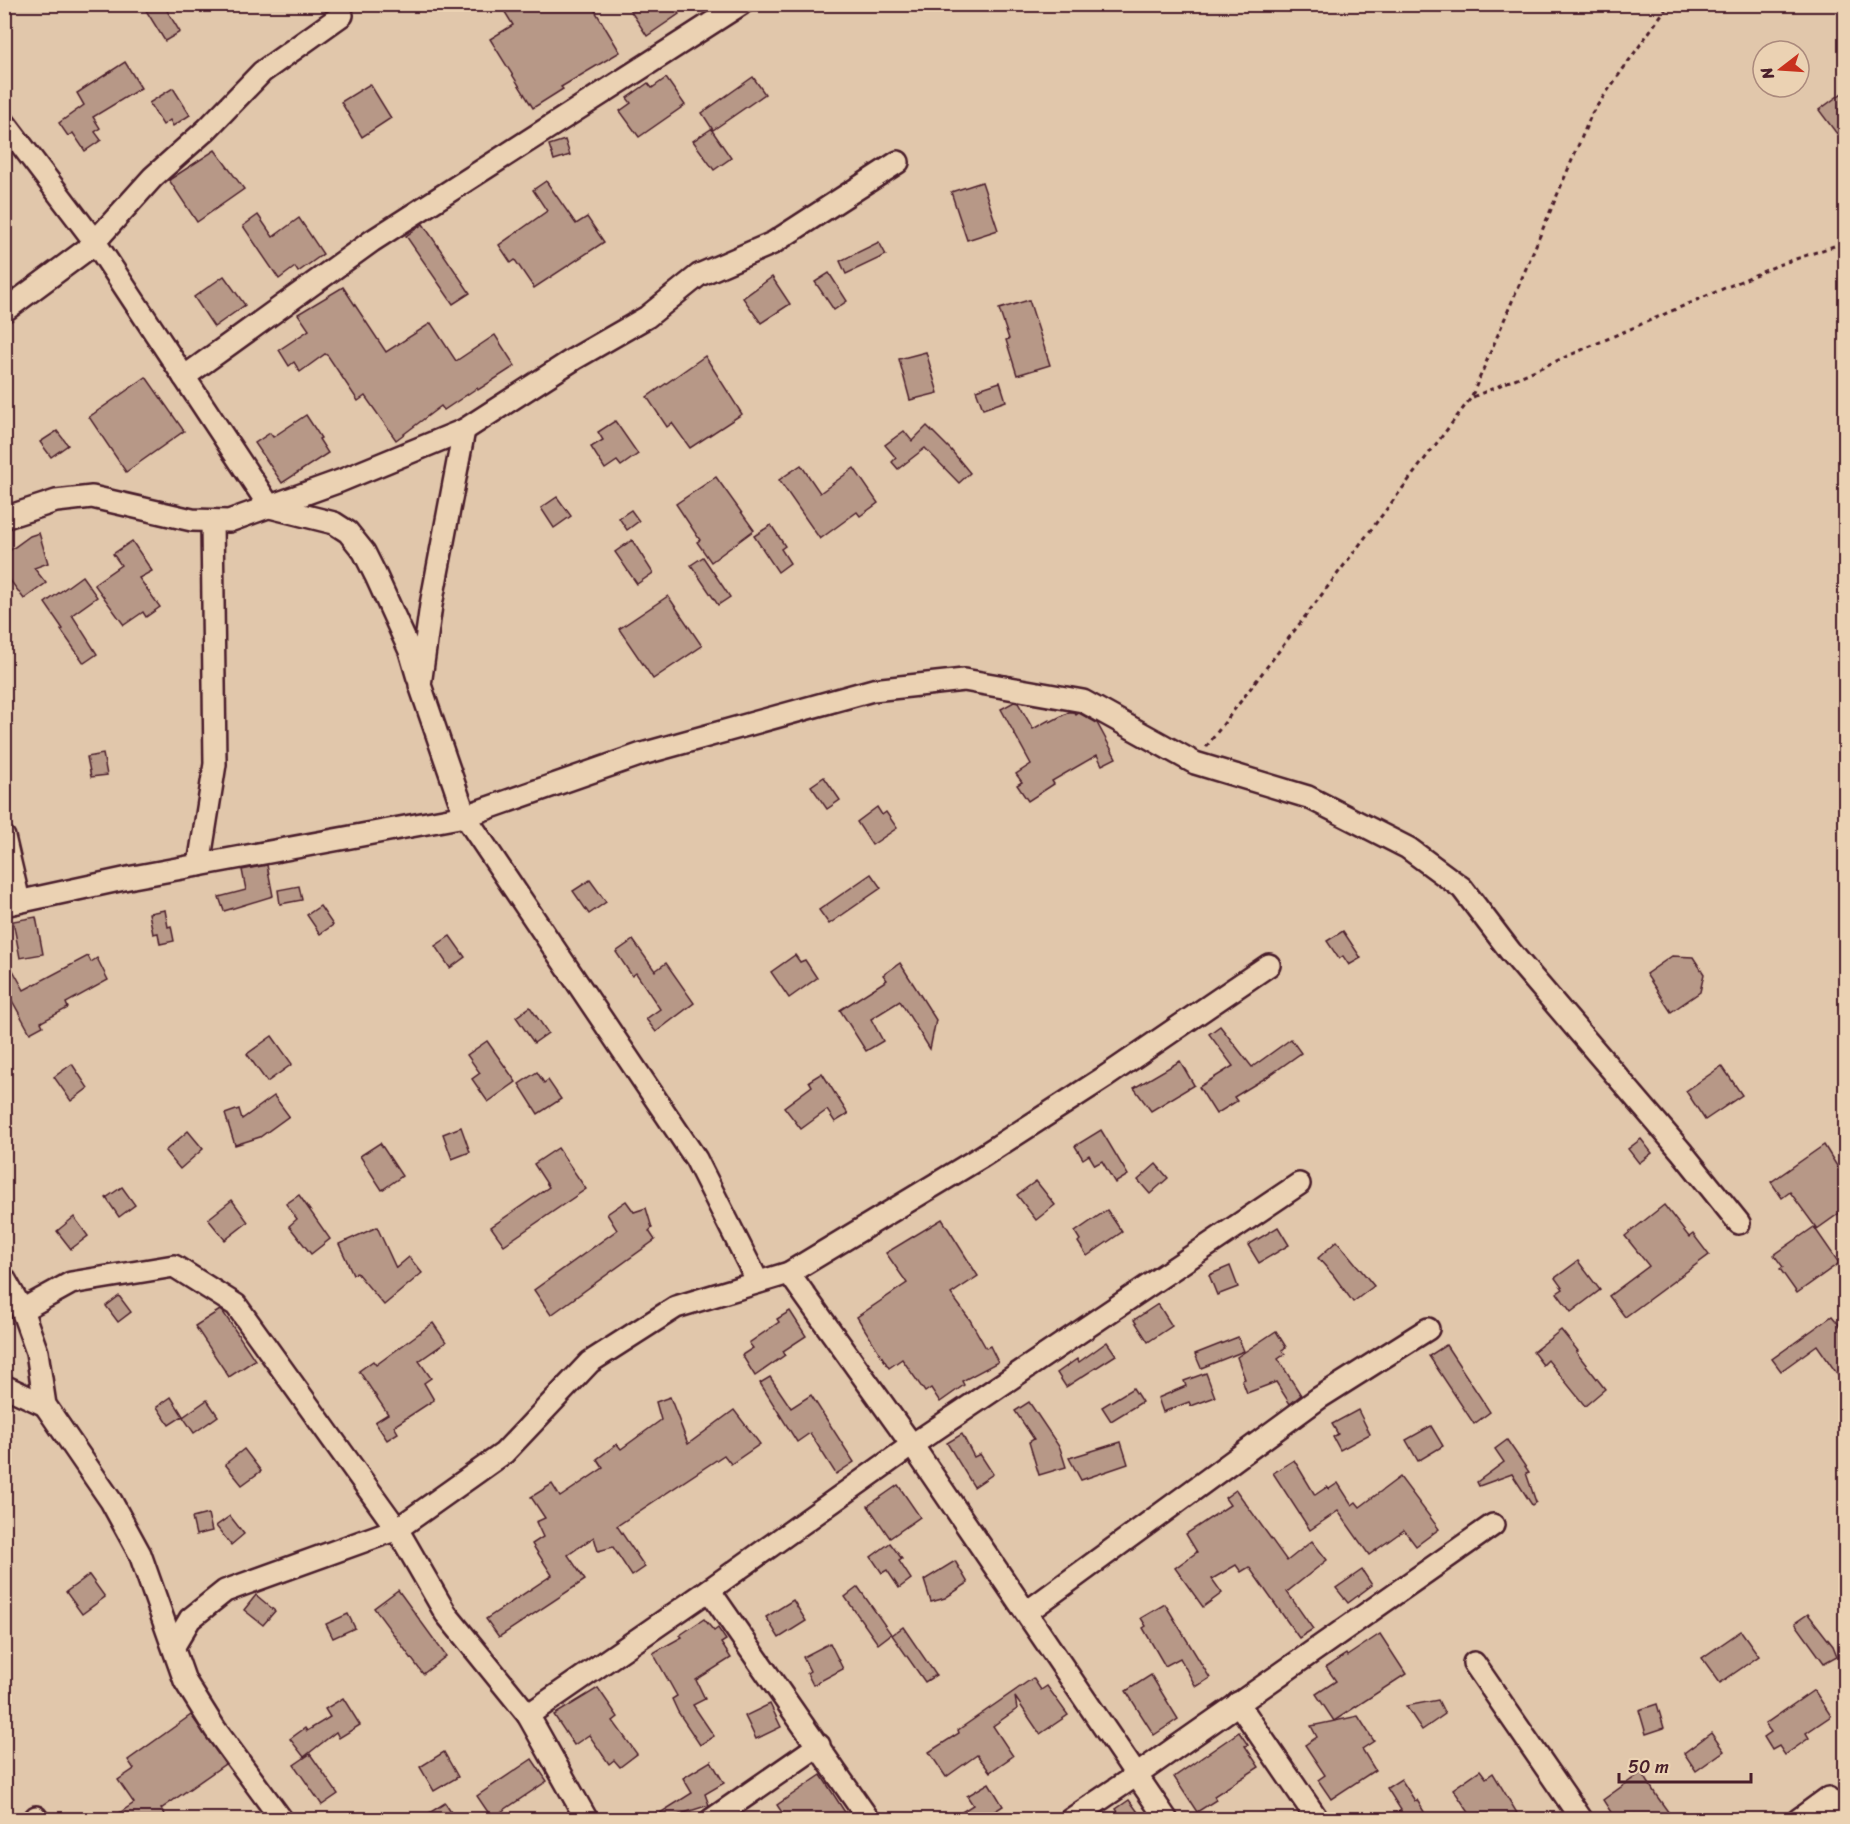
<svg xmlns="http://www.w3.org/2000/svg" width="1850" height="1824" font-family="Sriracha,sans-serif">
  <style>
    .building { fill: #b79887; stroke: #4a1f2b; stroke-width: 1.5 }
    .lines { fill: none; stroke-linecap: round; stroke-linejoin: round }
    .minor-casing { stroke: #4a1f2b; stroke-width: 26 }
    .path { stroke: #4a1f2b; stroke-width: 3; stroke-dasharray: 4.5 4.5; stroke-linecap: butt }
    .minor { stroke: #ebd2b3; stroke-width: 21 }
  </style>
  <rect width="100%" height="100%" fill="#e1c7ab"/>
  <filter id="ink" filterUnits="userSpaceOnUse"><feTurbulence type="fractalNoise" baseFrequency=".0167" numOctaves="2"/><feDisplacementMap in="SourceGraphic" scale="12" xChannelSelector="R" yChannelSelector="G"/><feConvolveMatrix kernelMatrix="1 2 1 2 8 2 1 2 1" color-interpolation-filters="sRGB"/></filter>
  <g filter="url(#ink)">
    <g class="building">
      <polygon points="142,4 163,4 180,32 165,41"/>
      <polygon points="500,4 591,4 620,52 561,87 563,89 533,108 490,39 513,25"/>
      <polygon points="626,4 672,4 679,14 647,36"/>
      <polygon points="125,62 141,88 93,117 100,128 95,132 101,140 85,151 73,133 68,136 59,123 84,105 77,93"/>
      <polygon points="753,77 765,94 713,130 702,113"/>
      <polygon points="666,78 685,105 639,137 620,111 631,103 627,98 648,83 652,88"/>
      <polygon points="370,84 391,118 362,137 341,102"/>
      <polygon points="173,88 190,115 173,126 170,120 163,125 149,103"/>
      <polygon points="1845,91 1845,128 1837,134 1819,110"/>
      <polygon points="711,129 731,158 714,170 693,141"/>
      <polygon points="565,140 570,155 554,160 549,145"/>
      <polygon points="215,150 244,189 197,222 169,180"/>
      <polygon points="546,181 576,224 587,217 604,242 534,288 515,260 511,263 499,245 547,211 533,190"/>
      <polygon points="982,182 998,230 967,240 951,192"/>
      <polygon points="258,215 273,237 299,218 323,254 298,272 295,267 279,279 243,226"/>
      <polygon points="423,224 470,293 453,304 406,236"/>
      <polygon points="879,242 886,255 846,274 840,261"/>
      <polygon points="829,273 847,301 834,310 815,282"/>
      <polygon points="224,276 245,305 214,327 194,297"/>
      <polygon points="772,277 790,304 761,323 743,298"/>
      <polygon points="343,287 386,352 431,323 456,361 495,335 515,366 478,390 477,388 444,410 441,406 396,440 365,396 358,401 328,356 325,354 300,372 294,362 289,366 279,350 309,330 298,314"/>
      <polygon points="1029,300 1050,365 1017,375 1006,340 1009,339 999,309"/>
      <polygon points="926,352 938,393 910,400 899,359"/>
      <polygon points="705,356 742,414 690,448 672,423 667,427 647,397"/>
      <polygon points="146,377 184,431 126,472 89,417"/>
      <polygon points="1000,382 1006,401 983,409 976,390"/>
      <polygon points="306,415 321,438 319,439 328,453 282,483 255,443 270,433 273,437"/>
      <polygon points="615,421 638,454 621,466 617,461 605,469 591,447 603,440 598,432"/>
      <polygon points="927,426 951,450 970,473 959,483 925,448 898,469 892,462 896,458 885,445 904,431 912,441"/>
      <polygon points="57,431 68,445 51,457 40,442"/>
      <polygon points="801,465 820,493 854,468 878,503 860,516 857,512 820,539 779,480"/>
      <polygon points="716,477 754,530 711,562 697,542 700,540 676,504"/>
      <polygon points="557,497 571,516 554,528 541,508"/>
      <polygon points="631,510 639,521 627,530 619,518"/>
      <polygon points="771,525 785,546 781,549 790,563 778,572 754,536"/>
      <polygon points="39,533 48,563 34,568 46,583 24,599 4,572 4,555 30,536"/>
      <polygon points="632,540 653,573 637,584 615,552"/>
      <polygon points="132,541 152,571 139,578 160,607 146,617 143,612 124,625 94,584 121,565 113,554"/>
      <polygon points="703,557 730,597 718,605 691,565"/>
      <polygon points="82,576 97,597 72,615 97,654 84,663 61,630 63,629 45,603"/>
      <polygon points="668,596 702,646 653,679 619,629"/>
      <polygon points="1014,702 1018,703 1033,729 1049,720 1050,722 1069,712 1074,712 1076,715 1079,713 1097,723 1116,758 1102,765 1097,755 1052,781 1054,784 1028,801 1017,785 1022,782 1016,774 1031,764 1001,709"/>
      <polygon points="103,754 107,775 91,777 87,757"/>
      <polygon points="824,777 840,800 827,809 811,786"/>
      <polygon points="877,807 882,815 886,812 897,828 872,845 857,822"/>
      <polygon points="267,865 273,896 224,911 219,897 246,890 242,870"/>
      <polygon points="871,874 881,888 829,924 819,910"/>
      <polygon points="590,880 606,902 589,914 573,891"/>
      <polygon points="299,886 302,900 280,904 278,890"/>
      <polygon points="320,906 333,925 320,934 307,915"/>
      <polygon points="165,910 168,927 171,926 174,941 160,944 158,933 153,934 149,913"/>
      <polygon points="36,917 43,954 20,958 13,921"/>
      <polygon points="1343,931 1361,958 1349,965 1343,956 1339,959 1327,941"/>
      <polygon points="450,936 465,957 450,968 435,946"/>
      <polygon points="633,940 655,971 666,963 694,1003 656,1032 646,1019 660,1009 636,973 632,976 616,952"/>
      <polygon points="4,954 24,990 88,956 91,962 97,958 108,980 66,1003 68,1008 41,1022 43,1026 30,1033 4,986"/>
      <polygon points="795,955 800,962 805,960 817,978 789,998 771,972"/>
      <polygon points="1672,956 1693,957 1704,974 1700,992 1671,1012 1646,974"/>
      <polygon points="900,963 936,1020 930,1049 900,1001 871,1019 883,1041 866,1051 840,1010 887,980 883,975"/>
      <polygon points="530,1007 548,1033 534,1043 516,1017"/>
      <polygon points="1220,1026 1252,1067 1291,1039 1301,1053 1267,1077 1234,1097 1237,1101 1216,1114 1199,1087 1233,1066 1209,1034"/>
      <polygon points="272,1036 292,1064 267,1082 247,1054"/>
      <polygon points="487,1041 516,1082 488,1102 472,1079 480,1073 467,1055"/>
      <polygon points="1180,1061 1194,1085 1151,1111 1134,1088"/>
      <polygon points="72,1064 88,1088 71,1101 54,1077"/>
      <polygon points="1722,1066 1742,1095 1705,1120 1686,1091"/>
      <polygon points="537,1072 544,1083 548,1080 561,1099 538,1114 519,1084"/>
      <polygon points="822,1073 848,1114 835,1122 827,1110 801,1129 784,1107 812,1086 809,1081"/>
      <polygon points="274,1096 289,1116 260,1137 235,1145 225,1114 239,1109 242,1119"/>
      <polygon points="461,1127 470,1152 452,1159 443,1134"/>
      <polygon points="1101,1130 1128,1175 1115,1183 1102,1161 1095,1165 1089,1155 1083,1159 1075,1146"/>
      <polygon points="188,1131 203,1149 180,1169 165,1151"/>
      <polygon points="1641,1139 1652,1153 1639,1163 1628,1149"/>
      <polygon points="380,1143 402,1176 382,1190 360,1156"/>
      <polygon points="1824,1145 1845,1179 1845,1209 1817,1229 1790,1192 1782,1198 1771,1182"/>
      <polygon points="558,1148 586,1189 504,1245 491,1227 549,1187 534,1164"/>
      <polygon points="1156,1164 1168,1178 1150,1194 1138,1180"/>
      <polygon points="1036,1181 1055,1205 1036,1220 1017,1195"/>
      <polygon points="122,1187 135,1205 119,1217 106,1198"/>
      <polygon points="299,1195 330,1239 311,1254 289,1226 297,1219 286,1204"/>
      <polygon points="232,1200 248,1222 225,1240 208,1219"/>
      <polygon points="626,1201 634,1212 646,1208 652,1228 649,1231 655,1240 551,1315 534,1290 617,1230 607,1214"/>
      <polygon points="1664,1205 1689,1237 1693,1234 1709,1255 1625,1317 1609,1296 1649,1266 1625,1236"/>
      <polygon points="1107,1210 1122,1232 1087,1256 1078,1242 1080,1240 1075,1232"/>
      <polygon points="74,1217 88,1236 71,1249 57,1231"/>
      <polygon points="942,1219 978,1276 951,1294 970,1320 986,1348 990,1346 998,1362 962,1381 964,1385 940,1402 931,1388 925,1392 902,1359 889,1368 857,1317 907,1283 886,1253"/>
      <polygon points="377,1227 396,1268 409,1257 422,1273 384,1305 357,1273 353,1274 339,1244"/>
      <polygon points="1278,1227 1289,1245 1259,1263 1248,1245"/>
      <polygon points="1814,1227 1839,1263 1797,1293 1780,1269 1783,1267 1774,1255"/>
      <polygon points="1337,1241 1374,1286 1353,1302 1334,1276 1318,1258"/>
      <polygon points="1578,1261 1600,1290 1571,1312 1557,1293 1563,1289 1555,1278"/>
      <polygon points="1230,1266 1238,1287 1217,1295 1209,1275"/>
      <polygon points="119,1296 131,1312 118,1322 106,1306"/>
      <polygon points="1158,1304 1172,1326 1148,1342 1134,1320"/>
      <polygon points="220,1310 223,1312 255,1360 229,1377 195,1326"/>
      <polygon points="790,1311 806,1336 783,1351 785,1355 755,1376 742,1355 753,1348 749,1343 779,1322 777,1319"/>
      <polygon points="1832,1316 1840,1326 1845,1321 1845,1385 1817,1345 1781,1371 1772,1359"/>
      <polygon points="433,1323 446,1342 419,1361 431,1378 424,1383 434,1400 394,1426 398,1433 387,1440 375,1422 388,1414 359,1371 373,1361 376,1365"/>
      <polygon points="1561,1330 1578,1351 1576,1352 1605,1389 1585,1406 1548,1360 1543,1365 1533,1352"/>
      <polygon points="1276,1331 1286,1347 1282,1350 1285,1354 1278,1359 1301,1395 1290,1404 1276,1382 1247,1393 1242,1380 1245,1379 1237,1357"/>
      <polygon points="1238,1337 1244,1351 1201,1368 1195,1354"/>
      <polygon points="1107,1342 1116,1355 1066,1387 1057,1373 1077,1359 1079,1362"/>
      <polygon points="1446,1345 1490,1412 1474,1424 1429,1356"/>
      <polygon points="1206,1373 1215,1397 1191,1406 1189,1402 1163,1412 1158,1398 1186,1386 1184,1381"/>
      <polygon points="770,1377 791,1408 811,1395 854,1462 836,1474 810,1433 797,1442 760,1383"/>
      <polygon points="1133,1388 1142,1402 1111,1421 1102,1407"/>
      <polygon points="171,1397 183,1416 169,1425 157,1407"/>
      <polygon points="670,1397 688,1444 734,1410 760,1444 731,1464 724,1455 617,1526 645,1567 632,1576 613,1547 598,1551 594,1537 568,1555 585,1580 499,1637 486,1619 552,1575 532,1544 543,1537 536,1522 545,1518 531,1497 552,1484 560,1497 603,1468 597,1459 617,1444 621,1449 661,1420 656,1402"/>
      <polygon points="207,1400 218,1416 194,1433 183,1417"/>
      <polygon points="1029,1402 1060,1448 1066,1467 1039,1475 1029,1442 1034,1439 1015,1411"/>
      <polygon points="1358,1410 1370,1434 1340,1450 1333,1437 1338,1434 1332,1424"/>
      <polygon points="1431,1426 1443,1446 1418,1461 1406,1440"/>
      <polygon points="962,1434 974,1457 980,1454 993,1474 974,1487 947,1443"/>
      <polygon points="1507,1440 1529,1472 1526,1473 1536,1502 1532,1505 1512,1474 1479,1486 1477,1482 1504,1462 1495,1449"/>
      <polygon points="1121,1442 1128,1464 1081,1480 1069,1458"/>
      <polygon points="244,1449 261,1471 242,1485 225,1464"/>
      <polygon points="1294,1460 1315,1495 1327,1487 1329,1489 1338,1483 1352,1505 1356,1502 1360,1507 1400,1477 1439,1529 1416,1546 1404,1530 1369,1555 1338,1511 1310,1530 1273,1473"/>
      <polygon points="898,1485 920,1517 890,1538 868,1506"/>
      <polygon points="1236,1490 1287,1561 1312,1541 1327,1560 1287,1592 1313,1629 1299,1638 1249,1567 1241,1572 1236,1565 1212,1579 1222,1593 1203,1607 1175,1568 1197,1552 1186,1534 1230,1505 1225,1498"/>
      <polygon points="208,1514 212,1531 196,1535 192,1518"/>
      <polygon points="230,1516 244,1534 231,1545 216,1526"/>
      <polygon points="890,1543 902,1559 899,1561 911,1579 899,1588 887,1570 882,1573 871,1557"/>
      <polygon points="955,1561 968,1583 945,1598 931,1602 924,1580"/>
      <polygon points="1362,1570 1372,1585 1348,1603 1336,1588"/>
      <polygon points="89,1575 105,1597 82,1614 66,1592"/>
      <polygon points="858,1587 891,1634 878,1644 845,1597"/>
      <polygon points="398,1590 446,1656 423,1674 374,1608"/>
      <polygon points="256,1595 275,1611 263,1625 244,1610"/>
      <polygon points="793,1600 806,1621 779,1638 766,1617"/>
      <polygon points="1165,1604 1210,1678 1196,1687 1180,1658 1165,1666 1143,1628 1146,1626 1141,1618"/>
      <polygon points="348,1614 355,1628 333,1638 326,1624"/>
      <polygon points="1808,1614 1833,1646 1837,1656 1824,1663 1795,1623"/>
      <polygon points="704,1619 714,1631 718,1628 726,1640 721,1643 731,1658 696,1680 705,1699 693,1705 714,1736 700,1745 678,1712 672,1699 677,1696 653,1653 682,1637 680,1635"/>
      <polygon points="903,1627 936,1675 925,1682 892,1635"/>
      <polygon points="1741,1631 1759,1656 1720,1683 1702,1658"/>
      <polygon points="1380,1634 1406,1674 1334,1721 1316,1694 1336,1681 1326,1667 1346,1654 1347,1656"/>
      <polygon points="830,1643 843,1669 813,1685 807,1673 810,1671 803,1657"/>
      <polygon points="1151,1675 1178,1719 1154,1735 1126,1691"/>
      <polygon points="1033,1678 1041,1690 1047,1686 1068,1715 1040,1734 1015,1697 1017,1709 993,1726 1013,1756 990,1772 977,1755 946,1777 929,1752 959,1733 958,1730"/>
      <polygon points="598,1688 618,1717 613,1721 637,1754 620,1767 614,1760 609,1764 589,1735 574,1745 554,1715"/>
      <polygon points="1814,1690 1831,1716 1806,1733 1809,1738 1785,1755 1779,1746 1772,1750 1764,1737 1771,1732 1765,1724"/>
      <polygon points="343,1698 360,1725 339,1738 336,1732 304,1757 290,1739 305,1728 307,1731 330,1717 325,1709"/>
      <polygon points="1438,1700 1445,1714 1422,1730 1406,1706"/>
      <polygon points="770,1704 781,1727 756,1739 745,1716"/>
      <polygon points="1657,1704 1664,1728 1646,1734 1639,1710"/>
      <polygon points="191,1715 225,1764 161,1809 169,1820 109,1820 134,1803 118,1780 134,1769 128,1760"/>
      <polygon points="1358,1716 1374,1741 1362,1749 1375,1770 1331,1799 1318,1780 1325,1775 1305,1745 1317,1737 1311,1726"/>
      <polygon points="1239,1732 1248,1745 1245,1746 1259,1767 1214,1796 1216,1800 1197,1812 1174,1777"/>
      <polygon points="1711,1733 1724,1751 1696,1771 1684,1753"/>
      <polygon points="444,1752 458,1777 434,1791 420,1767"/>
      <polygon points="310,1754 338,1794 322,1805 294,1765"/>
      <polygon points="532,1759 547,1781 492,1818 477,1796"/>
      <polygon points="711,1761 724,1783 705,1794 709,1805 662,1820 653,1820 652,1818 692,1793 683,1778"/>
      <polygon points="1480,1770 1486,1778 1493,1773 1517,1813 1506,1820 1474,1820 1453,1789"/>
      <polygon points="1642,1772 1656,1795 1674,1820 1639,1820 1635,1814 1627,1820 1616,1820 1603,1800"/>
      <polygon points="821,1775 850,1820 787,1820 777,1805"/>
      <polygon points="1401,1779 1415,1801 1417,1800 1429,1820 1387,1820 1401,1810 1387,1788"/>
      <polygon points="989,1783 1003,1806 981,1820 949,1820 973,1805 967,1796"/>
      <polygon points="1129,1800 1138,1812 1128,1820 1123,1820 1116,1809"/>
      <polygon points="445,1803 456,1820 418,1820"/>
    </g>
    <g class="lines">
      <defs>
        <g id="minor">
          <polyline points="4,122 95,242 270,507 334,523 348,532 364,552 376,576 410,651 418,678"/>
          <polyline points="4,311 90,247 153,177 207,129 262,72 342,15"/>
          <polyline points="184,377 372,241 741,4"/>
          <polyline points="464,430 431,605 420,685 465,816 696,1159 758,1282"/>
          <polyline points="4,518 56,501 92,497 192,520 229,521 340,481 464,430 574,359 647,317 699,275 773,243 898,162"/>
          <polyline points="4,837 19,901"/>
          <polyline points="199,865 215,764 212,521"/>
          <polyline points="4,905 133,877 465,816 642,754 873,690 964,680 1083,701 1195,763 1308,797 1408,848 1462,888 1510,951 1681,1151 1739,1223"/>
          <polyline points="789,1273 912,1445 1167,1820"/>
          <polyline points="4,1278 22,1310 37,1352 45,1405 111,1501 140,1554 185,1681 215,1729 282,1820"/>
          <polyline points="22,1310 71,1283 174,1266 236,1305 397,1529 446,1614 528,1715 587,1820"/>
          <polyline points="4,1386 45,1405"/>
          <polyline points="709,1590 869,1820"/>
          <polyline points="1027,1612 1319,1398 1428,1329"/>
          <polyline points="174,1646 190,1619 225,1591 397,1529 504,1453 590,1362 676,1307 789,1273 981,1157 1105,1077 1269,965"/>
          <polyline points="1474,1663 1582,1820"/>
          <polyline points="1238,1703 1318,1820"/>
          <polyline points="528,1715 709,1590 912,1445 1299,1184"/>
          <polyline points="36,1817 38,1820"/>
          <polyline points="711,1820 819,1745"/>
          <polyline points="1070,1820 1138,1774 1493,1525"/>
          <polyline points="1798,1820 1828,1798 1842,1820"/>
        </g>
      </defs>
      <use href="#minor" class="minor-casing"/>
      <g class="path">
        <polyline points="1473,397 1778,265 1846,242"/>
        <polyline points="1206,747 1471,398 1592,113 1669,4"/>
      </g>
      <use href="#minor" class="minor"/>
    </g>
  </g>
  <rect width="1850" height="1824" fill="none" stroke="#ebd2b3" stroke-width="24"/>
  <rect x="12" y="12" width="1826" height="1800" fill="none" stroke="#4a1f2b" stroke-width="2" filter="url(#ink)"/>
  <g transform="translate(1781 69) rotate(253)"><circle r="28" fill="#ebd2b3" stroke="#ab8a7d" stroke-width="1.5"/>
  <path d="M0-4.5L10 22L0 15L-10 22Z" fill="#c8321e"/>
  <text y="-9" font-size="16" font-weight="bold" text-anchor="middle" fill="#4a1f2b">N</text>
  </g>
  <path d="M1619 1773v9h132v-9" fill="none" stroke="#4a1f2b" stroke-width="3"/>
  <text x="1628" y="1773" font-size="18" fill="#4a1f2b" stroke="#ebd2b3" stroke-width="4.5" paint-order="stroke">50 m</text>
</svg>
